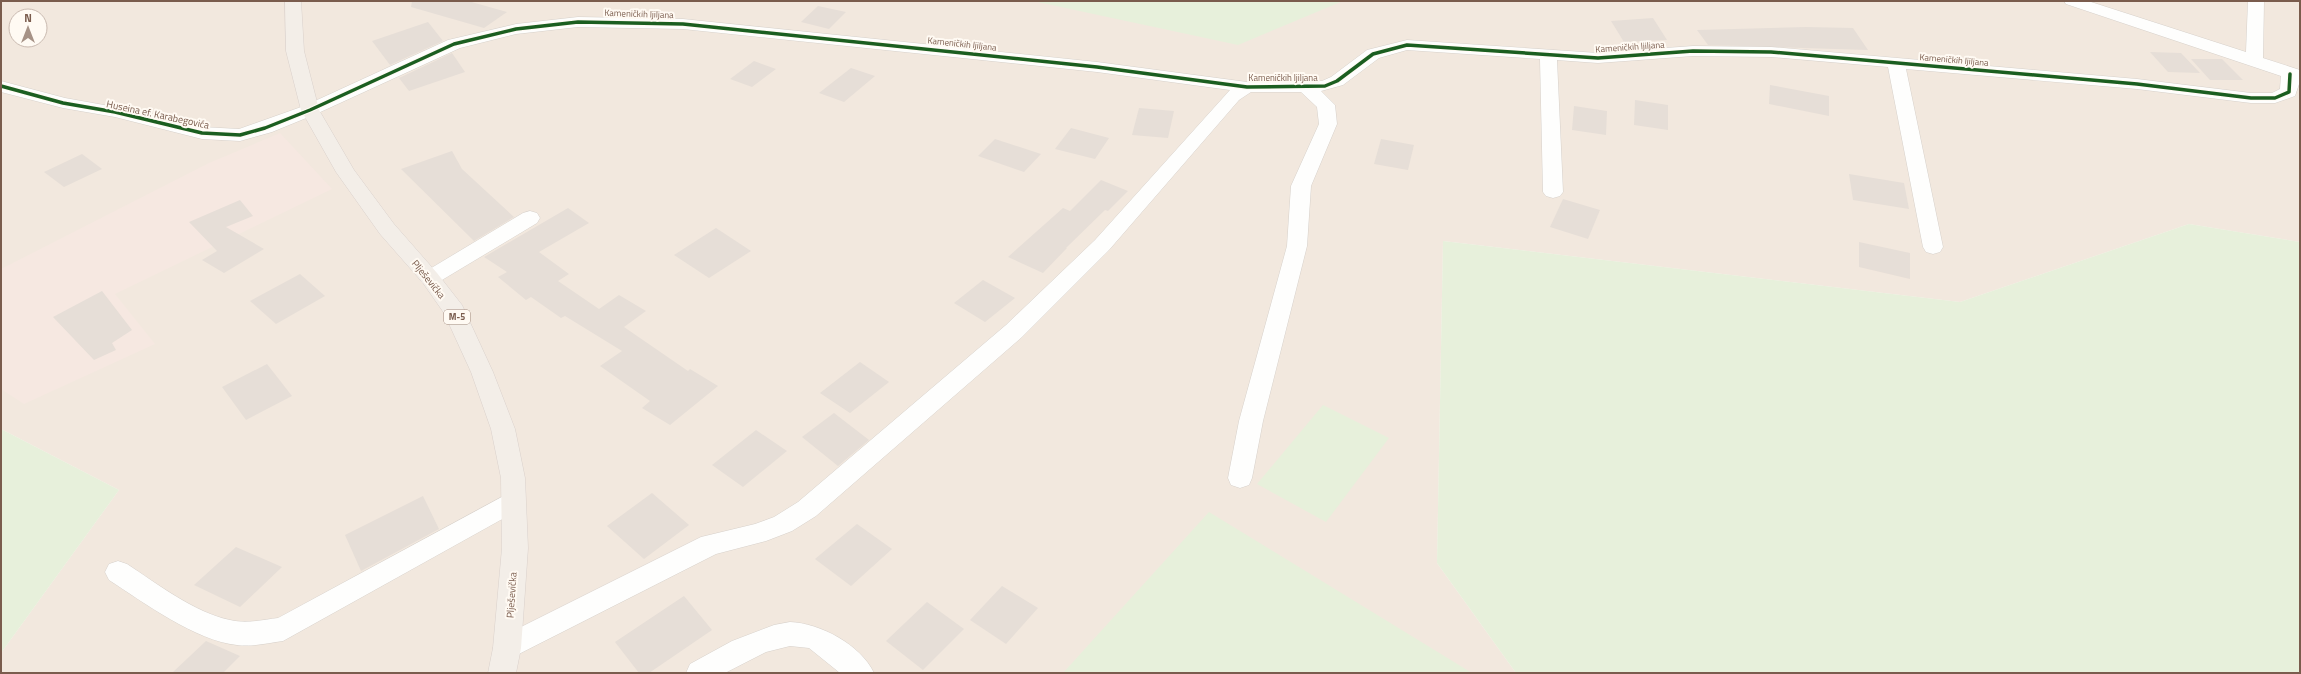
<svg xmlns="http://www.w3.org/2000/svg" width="2301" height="674" font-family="'Titillium Web',sans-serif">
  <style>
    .residential { fill: #f2e8de; fill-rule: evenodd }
    .commercial { fill: #f6e8e1 }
    .green { fill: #e7f0db }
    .building { fill: #e6ded7 }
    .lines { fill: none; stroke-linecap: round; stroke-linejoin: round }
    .minor-casing { stroke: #d7d1cb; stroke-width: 1 }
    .major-casing { stroke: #dad1cc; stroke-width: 1 }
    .minor { fill: #fefefd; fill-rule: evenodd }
    .major { fill: #f3eee8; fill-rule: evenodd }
    .cycleway-casing { stroke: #fffaf3; stroke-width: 5.5 }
    .cycleway { stroke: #1b5e20; stroke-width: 3.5 }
    .labels { text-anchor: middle; stroke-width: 4; stroke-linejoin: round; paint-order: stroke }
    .far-street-label { font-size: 9px; fill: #7a5c4d; stroke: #fffaf3 }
    .shield { fill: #fffaf3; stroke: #a28b7f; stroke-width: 1 }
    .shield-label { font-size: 9px; font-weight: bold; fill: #7a5c4d }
    .street-label { font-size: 10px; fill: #7a5c4d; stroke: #fffaf3 }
  </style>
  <rect width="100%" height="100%" fill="#f9f5f0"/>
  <path class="residential" d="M1,1h2299v241l-111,-18 -229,78 -517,-61 -6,322 79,110h-1515v-20l118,-163 -118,-61zM16,16h24v24h-24z"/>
  <polygon class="commercial" points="280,133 332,189 115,294 155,344 24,404 1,389 1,269 209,163"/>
  <g class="green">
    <polygon points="1033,1 1343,1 1238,45"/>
    <polygon points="2189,224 2300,242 2300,673 1516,673 1437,563 1443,241 1960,302"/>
    <polygon points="1323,405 1389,438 1326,522 1257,484"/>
    <polygon points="1,429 119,490 1,653"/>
    <polygon points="1209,512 1472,673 1063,673"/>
  </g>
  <g class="building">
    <polygon points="412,1 468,1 507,12 484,28 411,7"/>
    <polygon points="818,6 846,12 829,29 801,22"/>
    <polygon points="1653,18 1667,40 1624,42 1611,21"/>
    <polygon points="428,22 443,41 390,65 372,41"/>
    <polygon points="1806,27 1853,28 1868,50 1708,45 1697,30"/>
    <polygon points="2150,52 2181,53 2200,73 2168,72"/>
    <polygon points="452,53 465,72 409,91 399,78"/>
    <polygon points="2191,59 2222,59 2243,80 2210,80"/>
    <polygon points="754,61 776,69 752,87 730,79"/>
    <polygon points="851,68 875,76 844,102 819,93"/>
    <polygon points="1770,85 1829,96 1829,116 1769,104"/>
    <polygon points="1635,100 1668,105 1668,130 1634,125"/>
    <polygon points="1574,106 1607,111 1606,135 1572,130"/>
    <polygon points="1139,108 1174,111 1168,138 1132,135"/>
    <polygon points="1071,128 1109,138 1095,159 1055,149"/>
    <polygon points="995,139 1041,154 1024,172 978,156"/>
    <polygon points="1381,139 1414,145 1408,170 1374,164"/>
    <polygon points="452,151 462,169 514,217 474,241 401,169"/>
    <polygon points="82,154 102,169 64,187 44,172"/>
    <polygon points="1849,174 1904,183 1909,209 1853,200"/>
    <polygon points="1101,180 1128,191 1108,211 1105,210 1066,248 1067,248 1043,273 1008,257 1063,208 1070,211"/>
    <polygon points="1563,199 1600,210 1588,239 1550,227"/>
    <polygon points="240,200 253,216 226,227 264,249 224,273 202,260 217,251 189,222"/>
    <polygon points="568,208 589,223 539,252 569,274 558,281 599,309 619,295 646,311 624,327 688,371 690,369 718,386 670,425 642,408 650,401 600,366 622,351 565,316 561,318 531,297 526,300 498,277 507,272 484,257"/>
    <polygon points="716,228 751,251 709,278 674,255"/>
    <polygon points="1859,242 1910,253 1910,279 1859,267"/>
    <polygon points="300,274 325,296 276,324 250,301"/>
    <polygon points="983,280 1015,298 985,322 954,303"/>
    <polygon points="102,291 132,330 112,343 116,350 94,360 53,317"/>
    <polygon points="860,362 889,382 850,413 820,393"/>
    <polygon points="267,364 292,396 246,420 222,387"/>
    <polygon points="834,413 869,440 838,466 802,437"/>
    <polygon points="756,430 787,451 743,487 712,465"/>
    <polygon points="652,493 689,525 644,559 607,526"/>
    <polygon points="423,496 439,529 361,571 345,535"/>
    <polygon points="857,524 892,549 851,586 815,559"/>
    <polygon points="236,547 282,567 240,607 194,585"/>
    <polygon points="1002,586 1038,608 1006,644 970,620"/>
    <polygon points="684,596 712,630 649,673 639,673 615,642"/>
    <polygon points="927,602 964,629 923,670 886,641"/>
    <polygon points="206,641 240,656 223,673 172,673"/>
  </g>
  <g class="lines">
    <defs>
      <g id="minor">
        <polygon points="2064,1 2088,1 2246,52 2248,1 2264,1 2263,58 2300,70 2300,81 2295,96 2275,103 2251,103 2137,89 1906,69 1943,247 1940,252 1933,254 1926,252 1923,247 1888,67 1771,57 1693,56 1598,63 1557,60 1563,192 1560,196 1553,198 1546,196 1543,192 1540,59 1407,50 1379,58 1343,85 1321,91 1335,105 1337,124 1311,186 1307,246 1263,421 1252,478 1249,485 1240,488 1231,485 1228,478 1239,421 1287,246 1291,186 1319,124 1317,107 1301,92 1251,92 1239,100 1109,250 1022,337 816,516 792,531 766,541 716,554 507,660 497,657 493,648 497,639 701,537 755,524 774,517 798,502 1006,325 1095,240 1230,90 1097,72 683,29 578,27 516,34 460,48 316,114 272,132 240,141 202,139 115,117 63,108 1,92 1,81 65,98 115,107 202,127 239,129 304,106 448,40 516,24 578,17 683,19 1097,62 1247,82 1322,81 1331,77 1367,50 1407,40 1598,53 1693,46 1771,47 2137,79 2251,93 2272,93 2280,89 2281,76 2066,4"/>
        <polygon points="530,211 537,213 540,218 537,223 437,283 430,285 423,283 419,278 423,273 523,213"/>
        <path d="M513,491l9,3 3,7 -3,7 -239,133c-15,2 -31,6 -46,4 -41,-4 -94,-43 -128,-65l-4,-8 4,-8 9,-3 9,3c29,19 68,49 103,56 16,4 32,0 48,-2z"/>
        <path d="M790,622c30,1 71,23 84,51h-34l-31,-25 -19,-2 -24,6 -41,21h-39l4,-9 42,-23 42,-16z"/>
      </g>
      <polygon id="major" points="285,1 301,1 304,51 319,110 354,170 394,224 437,273 462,305 493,372 515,429 525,478 528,548 521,648 516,673 488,673 493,648 502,548 501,478 491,429 471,372 444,313 423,283 380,234 336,172 301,110 286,51"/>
    </defs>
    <use href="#minor" class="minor-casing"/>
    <use href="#major" class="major-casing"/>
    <use href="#minor" class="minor"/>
    <use href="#major" class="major"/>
    <defs>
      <polyline id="cycleway" points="1,86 63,103 115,112 202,133 240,135 265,128 310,110 454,44 516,29 578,22 683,24 1097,67 1247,87 1325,86 1337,81 1373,54 1407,45 1598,58 1693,51 1771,52 2137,84 2251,98 2275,98 2289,92 2290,74"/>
    </defs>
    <use href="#cycleway" class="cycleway-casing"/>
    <use href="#cycleway" class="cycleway"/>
  </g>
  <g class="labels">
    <g class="far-street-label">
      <text transform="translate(639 14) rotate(2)" y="3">Kameničkih ljiljana</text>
      <text transform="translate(962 44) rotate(6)" y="3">Kameničkih ljiljana</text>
      <text transform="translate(1630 47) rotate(-4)" y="3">Kameničkih ljiljana</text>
      <text transform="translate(1954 60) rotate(5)" y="3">Kameničkih ljiljana</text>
      <text x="1283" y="81">Kameničkih ljiljana</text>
    </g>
    <rect class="shield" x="444" y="310" width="26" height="14" rx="3"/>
    <g class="shield-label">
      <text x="457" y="320">M-5</text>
    </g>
    <g class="street-label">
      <text transform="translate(158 114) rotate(12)" y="4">Huseina ef. Karabegovića</text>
      <text transform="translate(429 279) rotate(51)" y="4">Plješevička</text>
      <text transform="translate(511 595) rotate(-86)" y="4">Plješevička</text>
    </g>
  </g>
  <rect width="2301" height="674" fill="none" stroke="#7a5c4d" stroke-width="4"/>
  <g transform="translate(28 28)"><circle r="19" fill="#fffaf3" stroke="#cabbb1"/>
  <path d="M0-3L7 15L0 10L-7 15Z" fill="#a69286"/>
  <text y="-6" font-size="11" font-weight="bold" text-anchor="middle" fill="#7a5c4d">N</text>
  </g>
</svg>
